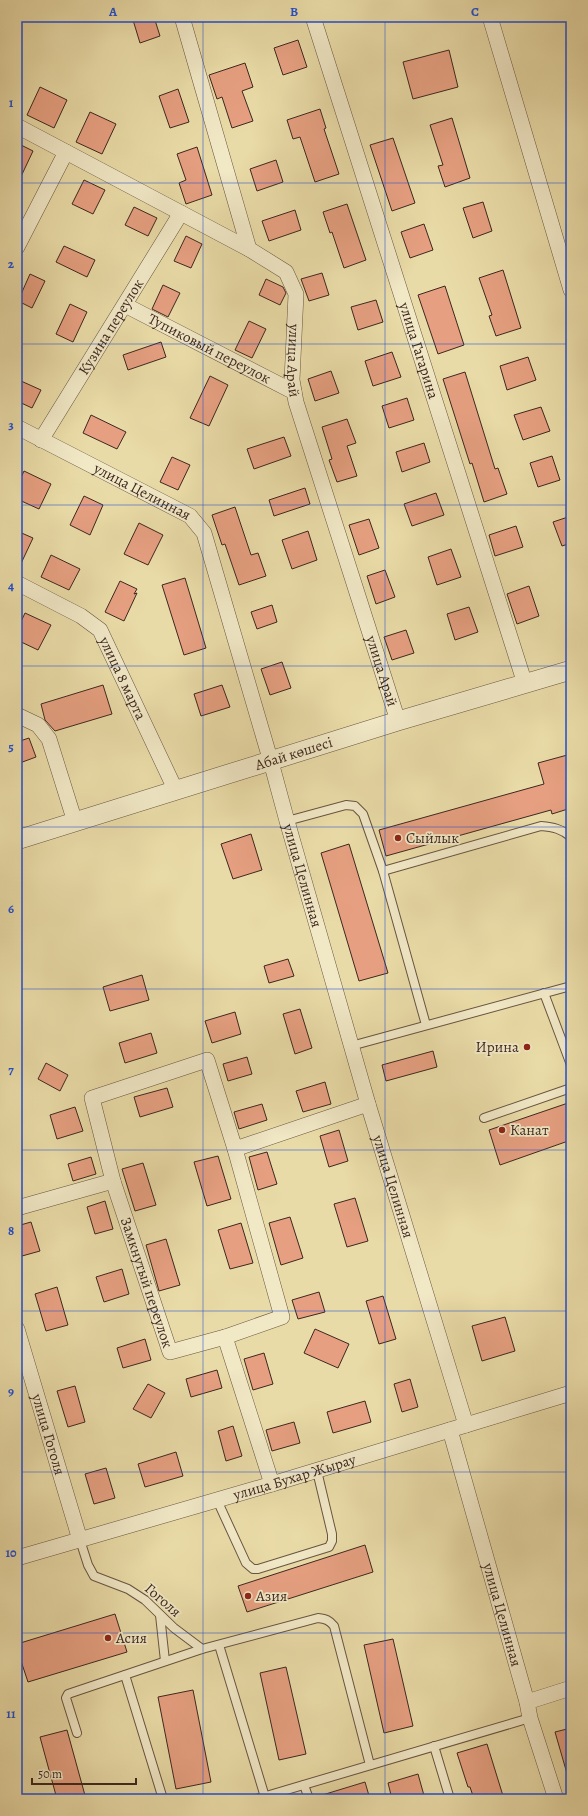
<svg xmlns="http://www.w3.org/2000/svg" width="588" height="1816" font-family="Alegreya,serif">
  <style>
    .building { fill: #e6a081; stroke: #3d271f }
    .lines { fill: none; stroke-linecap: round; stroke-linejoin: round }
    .service-casing { stroke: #685441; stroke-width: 10 }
    .minor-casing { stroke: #685441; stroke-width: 16 }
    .tertiary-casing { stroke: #685441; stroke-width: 20 }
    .service { stroke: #f1e8c6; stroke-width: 8 }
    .minor { stroke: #f1e8c6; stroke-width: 15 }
    .tertiary { stroke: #f1e8c6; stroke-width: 19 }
    .grid { fill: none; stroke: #1d4ed8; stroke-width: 1; stroke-opacity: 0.55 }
    .poi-dot { fill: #8f2418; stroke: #f1e8c6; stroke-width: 1.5 }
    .labels { text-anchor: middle; stroke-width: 3.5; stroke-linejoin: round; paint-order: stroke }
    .street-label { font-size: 15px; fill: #3d271f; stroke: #f1e8c6 }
    .poi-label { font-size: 15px; fill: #3d271f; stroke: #f1e8c6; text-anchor: start }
    .neatline { fill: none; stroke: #1d4ed8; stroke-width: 1.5 }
    .grid-label { font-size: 13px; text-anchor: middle; font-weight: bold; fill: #1d4ed8 }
  </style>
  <rect width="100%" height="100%" fill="#e9dba7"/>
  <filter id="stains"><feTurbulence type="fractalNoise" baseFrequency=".005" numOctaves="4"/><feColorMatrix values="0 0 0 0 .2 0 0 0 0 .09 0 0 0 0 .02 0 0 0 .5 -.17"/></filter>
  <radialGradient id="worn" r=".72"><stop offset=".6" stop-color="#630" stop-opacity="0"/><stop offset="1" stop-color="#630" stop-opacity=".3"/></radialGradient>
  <g class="building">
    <polygon points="143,17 154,17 160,36 140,43 133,20"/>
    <polygon points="298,40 307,67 283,75 274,48"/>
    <polygon points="449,50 458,87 413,99 403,62"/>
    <polygon points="245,63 253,87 242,91 253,121 232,128 222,97 217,99 209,75"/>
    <polygon points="40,87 67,100 54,128 27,115"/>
    <polygon points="178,89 189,122 170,128 159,96"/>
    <polygon points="320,109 326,128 324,129 339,174 315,182 300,137 293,139 287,120"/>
    <polygon points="90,112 116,124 102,154 76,142"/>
    <polygon points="452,118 470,178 445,187 438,166 443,165 430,125"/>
    <polygon points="393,138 415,203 392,211 370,145"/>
    <polygon points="17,143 33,151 17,185"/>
    <polygon points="197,147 212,195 186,204 179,183 186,180 177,154"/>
    <polygon points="276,160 283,182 257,191 250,169"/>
    <polygon points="84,180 105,190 93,214 72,204"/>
    <polygon points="483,202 492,231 473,238 463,208"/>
    <polygon points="347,204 366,260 344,268 332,232 330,233 323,212"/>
    <polygon points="134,207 157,218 148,236 125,225"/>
    <polygon points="295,210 301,230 269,241 262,221"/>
    <polygon points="424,224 433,250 410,258 401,232"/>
    <polygon points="186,236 202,244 191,268 174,261"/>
    <polygon points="64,246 95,260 87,277 56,262"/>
    <polygon points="503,270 521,328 496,336 489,316 492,315 479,278"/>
    <polygon points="322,273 329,295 309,301 301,279"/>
    <polygon points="30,274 45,281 32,308 18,301"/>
    <polygon points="266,279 283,287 286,293 280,305 259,295"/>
    <polygon points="163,285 180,293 168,317 152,309"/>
    <polygon points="445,286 464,345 438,354 418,295"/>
    <polygon points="376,300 383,322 358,330 351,307"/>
    <polygon points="70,304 87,312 73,342 56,334"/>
    <polygon points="249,321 266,329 252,358 235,350"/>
    <polygon points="161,342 166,357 128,370 123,355"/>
    <polygon points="392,352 401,377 373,386 365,361"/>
    <polygon points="528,357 536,380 507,390 500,366"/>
    <polygon points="331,371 339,393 315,401 308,379"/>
    <polygon points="465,372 495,469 498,468 507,494 484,502 472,463 470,464 443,379"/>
    <polygon points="210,376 228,385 209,426 190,418"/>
    <polygon points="21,381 41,390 32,408 17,401 17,388"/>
    <polygon points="407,398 414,420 389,428 382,406"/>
    <polygon points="541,407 550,431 523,440 514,415"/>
    <polygon points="91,415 126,432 117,449 83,433"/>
    <polygon points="347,419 356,443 347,446 357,476 337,482 329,460 332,459 322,427"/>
    <polygon points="284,437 291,456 254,469 247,449"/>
    <polygon points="424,443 430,462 402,472 396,452"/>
    <polygon points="552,456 560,480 538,487 530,463"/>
    <polygon points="172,457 190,465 178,490 160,482"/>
    <polygon points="24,471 51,484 39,509 17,499 17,486"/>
    <polygon points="305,488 310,504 274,516 269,500"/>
    <polygon points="436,493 444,515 412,526 404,504"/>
    <polygon points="84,496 103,505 90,535 70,525"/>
    <polygon points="235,507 251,555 258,553 266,576 239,585 225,544 222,545 212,515"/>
    <polygon points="571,516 571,543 562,546 553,522"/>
    <polygon points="369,519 379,548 359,555 349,525"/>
    <polygon points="139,523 163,535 148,565 124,554"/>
    <polygon points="516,526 523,547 495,556 489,535"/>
    <polygon points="17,531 33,538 17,572"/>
    <polygon points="308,531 317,560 292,569 282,540"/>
    <polygon points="451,549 461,577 437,585 428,557"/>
    <polygon points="51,555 80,569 69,590 41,577"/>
    <polygon points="385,570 395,597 376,604 367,576"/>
    <polygon points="185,578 206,648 184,655 162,585"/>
    <polygon points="120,581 137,589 134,594 137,593 124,621 105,612"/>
    <polygon points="529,586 539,616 517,624 507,594"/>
    <polygon points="272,605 277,622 257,629 251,612"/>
    <polygon points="469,607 478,632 455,640 447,614"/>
    <polygon points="25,613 51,625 38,650 17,640 17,630"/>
    <polygon points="406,630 414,653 392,660 384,637"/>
    <polygon points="282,662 291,688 270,695 261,669"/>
    <polygon points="103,685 112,714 55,731 45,720 41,704"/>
    <polygon points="222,685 230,707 201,716 194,694"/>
    <polygon points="29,738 36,757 17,764 17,742"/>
    <polygon points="571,754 571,808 552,814 551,810 386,856 379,830 544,784 538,763"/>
    <polygon points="251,834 262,870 233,879 221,844"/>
    <polygon points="349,844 388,973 359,981 321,853"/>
    <polygon points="288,959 294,976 269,983 264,966"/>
    <polygon points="142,975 149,1000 110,1011 103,987"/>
    <polygon points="300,1009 312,1048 295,1054 283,1014"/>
    <polygon points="235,1012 241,1034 212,1043 205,1021"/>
    <polygon points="151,1033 157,1053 125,1063 119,1043"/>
    <polygon points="433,1051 437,1067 386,1081 382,1065"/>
    <polygon points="247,1057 252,1074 228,1081 223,1064"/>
    <polygon points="46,1063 68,1075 60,1091 38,1079"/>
    <polygon points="325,1082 331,1104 303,1112 296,1091"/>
    <polygon points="167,1088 173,1107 140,1117 134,1097"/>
    <polygon points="571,1102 571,1140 500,1165 489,1130"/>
    <polygon points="262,1104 267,1120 239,1129 234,1112"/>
    <polygon points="75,1107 83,1131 57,1139 50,1115"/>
    <polygon points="339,1130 348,1161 329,1167 320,1136"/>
    <polygon points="267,1152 277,1184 258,1190 249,1157"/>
    <polygon points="218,1156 231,1199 207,1206 194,1162"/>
    <polygon points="91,1157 96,1174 73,1181 68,1164"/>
    <polygon points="143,1163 156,1205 135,1211 122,1169"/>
    <polygon points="355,1198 368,1241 347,1247 334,1204"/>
    <polygon points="105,1201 113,1229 95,1234 87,1207"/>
    <polygon points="290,1217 303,1258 281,1265 269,1223"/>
    <polygon points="31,1222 40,1251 22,1256 17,1240 17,1226"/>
    <polygon points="241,1223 253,1263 230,1269 218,1230"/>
    <polygon points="166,1239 180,1285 159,1291 146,1245"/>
    <polygon points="122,1269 129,1294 104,1302 96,1277"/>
    <polygon points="57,1287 68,1325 46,1331 35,1294"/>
    <polygon points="319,1292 325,1312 298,1319 292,1300"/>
    <polygon points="383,1296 396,1339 379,1344 366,1301"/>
    <polygon points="505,1317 515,1351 482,1361 472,1326"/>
    <polygon points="315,1329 349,1344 338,1368 304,1353"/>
    <polygon points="145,1339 151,1360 123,1368 117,1348"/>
    <polygon points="264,1353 273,1384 253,1390 244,1359"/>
    <polygon points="217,1370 222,1388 191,1397 186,1379"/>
    <polygon points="410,1379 418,1407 402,1412 394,1384"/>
    <polygon points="148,1384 165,1393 151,1418 133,1409"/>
    <polygon points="75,1386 85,1422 68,1427 57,1391"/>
    <polygon points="365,1401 371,1422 333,1433 327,1412"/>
    <polygon points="294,1422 300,1443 272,1451 266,1430"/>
    <polygon points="233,1426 242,1456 226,1461 218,1431"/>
    <polygon points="176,1452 183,1476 145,1487 138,1464"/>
    <polygon points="106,1468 115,1498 94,1504 85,1474"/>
    <polygon points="365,1545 373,1572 247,1612 238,1586"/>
    <polygon points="115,1614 127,1652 28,1682 17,1649 17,1644"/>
    <polygon points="393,1639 413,1726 384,1733 364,1645"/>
    <polygon points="286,1667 306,1754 279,1760 260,1673"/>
    <polygon points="193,1690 211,1782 176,1789 158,1697"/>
    <polygon points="571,1728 571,1777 568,1777 555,1732"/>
    <polygon points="67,1730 86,1799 57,1799 40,1737"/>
    <polygon points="487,1744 504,1799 474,1799 470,1787 468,1787 457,1753"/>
    <polygon points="418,1774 425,1799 392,1799 388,1783"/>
    <polygon points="365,1782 370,1799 320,1799 319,1796"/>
  </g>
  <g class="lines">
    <defs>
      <g id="service">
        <polyline points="287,821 346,805 355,806 363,814 383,871 426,1025"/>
        <path d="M383,871l158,-45c12,1 21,3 30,11"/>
        <polyline points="544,993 571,1065"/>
        <polyline points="351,1046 571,986"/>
        <polyline points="484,1118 568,1089 571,1086"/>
        <polyline points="217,1500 246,1563 253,1569 258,1569 329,1547 332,1541 332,1534 317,1471"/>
        <polyline points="80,1540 88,1565 94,1576 128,1589 145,1600 174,1628 202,1649"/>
        <polyline points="160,1615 165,1661"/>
        <polyline points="219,1645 265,1797"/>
        <polyline points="125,1675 163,1799"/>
        <path d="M77,1733l-11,-35 2,-4 134,-45 116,-31c8,1 11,2 16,8l36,139"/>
        <polyline points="434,1746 450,1799"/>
        <polyline points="304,1785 309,1799"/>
        <polyline points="256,1799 530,1718"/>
      </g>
      <g id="minor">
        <path id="s1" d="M182,17l67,232 37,23 10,22 -4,86 4,22 102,319"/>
        <path id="s2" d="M313,17l212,667"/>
        <polyline points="490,17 571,290"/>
        <polyline points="17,126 249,249"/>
        <polyline points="17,247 66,152"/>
        <path id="s3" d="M125,305l169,87"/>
        <path id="s4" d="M17,427l173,89 14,17 67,229 16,59 81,283 98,321"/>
        <path id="s5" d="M41,440l140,-227"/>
        <path id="s6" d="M17,583l64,33 19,14 76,161"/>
        <polyline points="17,715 38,725 49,739 75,822"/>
        <polyline points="235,1149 282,1317 225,1337 272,1484"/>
        <path id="s7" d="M113,1181l57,171 55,-15"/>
        <polyline points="17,1208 113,1181 92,1098 207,1060 235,1149 368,1104"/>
        <path id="s8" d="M17,1329l63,211"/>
        <path id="s9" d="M450,1430l77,272 3,16 26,81"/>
        <path id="s10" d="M17,1558l255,-74 299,-91"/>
        <polyline points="527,1702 571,1688"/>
      </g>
      <g id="tertiary">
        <path id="s11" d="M17,840l381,-119 173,-51"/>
      </g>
    </defs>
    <use href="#service" class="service-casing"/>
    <use href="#minor" class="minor-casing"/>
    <use href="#tertiary" class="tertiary-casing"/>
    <use href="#service" class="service"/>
    <use href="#minor" class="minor"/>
    <use href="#tertiary" class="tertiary"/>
  </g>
  <path class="grid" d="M203,17v1782M385,17v1782M17,183h554M17,344h554M17,505h554M17,666h554M17,827h554M17,989h554M17,1150h554M17,1311h554M17,1472h554M17,1633h554"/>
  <g class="poi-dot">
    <circle cx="398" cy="838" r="4"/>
    <circle cx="527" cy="1047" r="4"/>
    <circle cx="502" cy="1130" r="4"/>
    <circle cx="248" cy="1596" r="4"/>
    <circle cx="108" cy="1638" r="4"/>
  </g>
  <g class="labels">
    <g class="street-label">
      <text dy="5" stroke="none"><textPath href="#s5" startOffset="133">Кузина переулок</textPath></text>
      <text dy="5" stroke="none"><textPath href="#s3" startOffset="95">Тупиковый переулок</textPath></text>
      <text dy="5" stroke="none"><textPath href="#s2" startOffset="350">улица Гагарина</textPath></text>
      <text dy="5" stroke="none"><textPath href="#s1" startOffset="376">улица Арай</textPath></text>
      <text dy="5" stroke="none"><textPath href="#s4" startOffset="141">улица Целинная</textPath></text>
      <text dy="5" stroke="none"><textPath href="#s1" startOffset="700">улица Арай</textPath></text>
      <text dy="5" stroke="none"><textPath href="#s6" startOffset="149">улица 8 марта</textPath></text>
      <text dy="5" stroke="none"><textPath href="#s11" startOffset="290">Абай көшесі</textPath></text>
      <text dy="5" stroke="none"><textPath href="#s4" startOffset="573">улица Целинная</textPath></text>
      <text dy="5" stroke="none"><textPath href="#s4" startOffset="897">улица Целинная</textPath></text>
      <text dy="5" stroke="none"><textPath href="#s7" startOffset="107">Замкнутый переулок</textPath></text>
      <text dy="5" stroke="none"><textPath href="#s8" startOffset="110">улица Гоголя</textPath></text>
      <text dy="5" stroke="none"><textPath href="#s10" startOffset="289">улица Бухар Жырау</textPath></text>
      <text transform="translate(163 1600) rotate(41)" y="5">Гоголя</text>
      <text dy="5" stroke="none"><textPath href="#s9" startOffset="192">улица Целинная</textPath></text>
    </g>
    <g class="poi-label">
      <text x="406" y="843">Сыйлык</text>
      <text x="519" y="1052" text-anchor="end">Ирина</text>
      <text x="510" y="1135">Канат</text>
      <text x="256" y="1601">Азия</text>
      <text x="116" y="1643">Асия</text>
    </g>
  </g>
  <rect width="588" height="1816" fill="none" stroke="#e9dba7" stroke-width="44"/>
  <path d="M32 1778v6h104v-6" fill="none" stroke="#3d271f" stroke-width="2"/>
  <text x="38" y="1778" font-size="12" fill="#3d271f" stroke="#f1e8c6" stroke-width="3" paint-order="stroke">50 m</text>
  <rect x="22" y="22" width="544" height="1772" class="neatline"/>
  <g class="grid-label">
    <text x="113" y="16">A</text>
    <text x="294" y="16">B</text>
    <text x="475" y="16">C</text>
    <text x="11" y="107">1</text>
    <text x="11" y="268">2</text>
    <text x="11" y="429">3</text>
    <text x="11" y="590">4</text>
    <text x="11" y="751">5</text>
    <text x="11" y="913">6</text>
    <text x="11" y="1074">7</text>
    <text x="11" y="1235">8</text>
    <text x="11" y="1396">9</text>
    <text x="11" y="1557">10</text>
    <text x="11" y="1718">11</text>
  </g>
  <rect width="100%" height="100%" filter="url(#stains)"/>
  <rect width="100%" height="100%" fill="url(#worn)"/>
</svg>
